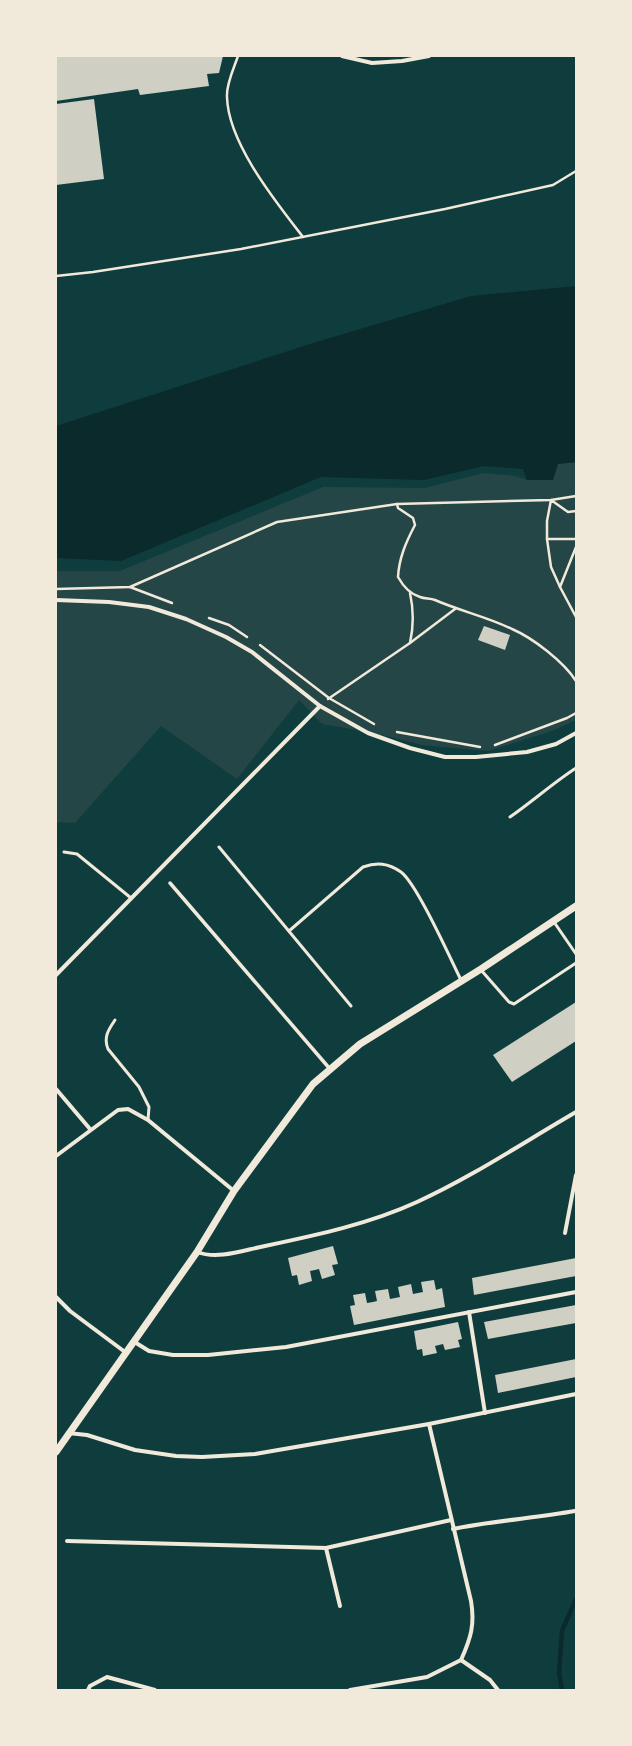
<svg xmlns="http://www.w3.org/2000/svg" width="632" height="1746" font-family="'Open Sans',sans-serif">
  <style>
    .green { fill: #244646 }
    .water { fill: #0a2a2b }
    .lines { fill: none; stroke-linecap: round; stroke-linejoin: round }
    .stream { stroke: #0a2a2b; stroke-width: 4.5 }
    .building { fill: #cfcfc3 }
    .path { stroke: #f1e9da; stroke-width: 2.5 }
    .service { stroke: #f1e9da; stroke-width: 3 }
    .pedestrian { stroke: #f1e9da; stroke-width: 3.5 }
    .minor { stroke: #f1e9da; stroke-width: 4 }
    .tertiary { stroke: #f1e9da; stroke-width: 7 }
  </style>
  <rect width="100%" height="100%" fill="#0f3d3e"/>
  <polygon class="green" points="576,462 576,720 552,731 488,751 422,745 370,732 322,724 299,700 237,779 161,726 75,823 56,822 56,571 120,571 323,487 425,488 484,473 515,476 527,480 556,467 558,464"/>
  <polygon class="water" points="576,286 576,462 558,464 553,480 527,480 523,469 484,466 424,480 321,477 121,561 56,558 56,426 313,343 471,296"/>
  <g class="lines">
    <polyline class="stream" points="562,1690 559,1673 562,1631 576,1599"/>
  </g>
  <g class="building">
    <polygon points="56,56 223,56 219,73 207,74 209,86 140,95 138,89 56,101"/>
    <polygon points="94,99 104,179 56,185 56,104"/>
    <polygon points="484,626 510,635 505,650 478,640"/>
    <polygon points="576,1002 576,1041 512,1082 493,1055"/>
    <polygon points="333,1246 338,1264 332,1265 335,1275 322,1279 319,1269 315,1270 310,1271 312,1281 299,1285 297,1275 292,1276 288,1258"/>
    <polygon points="576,1258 576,1276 474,1295 472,1278"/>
    <polygon points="434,1280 436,1290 442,1288 445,1307 354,1325 350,1306 355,1305 353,1295 365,1293 367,1303 373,1302 377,1301 375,1291 388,1289 390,1299 400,1297 398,1287 411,1284 413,1294 423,1292 421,1282"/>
    <polygon points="576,1305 576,1323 488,1339 484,1322"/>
    <polygon points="458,1322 462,1339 458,1340 460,1347 445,1350 443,1344 435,1346 437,1353 423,1356 422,1349 417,1350 414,1331"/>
    <polygon points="576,1359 576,1377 498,1393 495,1375"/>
  </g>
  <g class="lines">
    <g class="path">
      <path d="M238,56c-4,12 -12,28 -11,41 1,46 49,105 76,140"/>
      <polyline points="56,276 93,272 241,249 445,209 553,185 576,171"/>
      <path d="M397,504l1,4 15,10 2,7c-9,17 -16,33 -17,52 5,9 12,17 22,20 5,2 10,1 15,3 25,11 53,17 77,29 21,9 52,33 64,52"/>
      <polyline points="576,511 568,512 551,500 547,521 547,539 576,539"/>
      <polyline points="547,539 551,567 560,587"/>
      <polyline points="576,547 560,587 576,617"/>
      <polyline points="130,587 172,603"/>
      <polyline points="56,589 130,587 277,522 397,504 551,500 576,496"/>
      <polyline points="209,618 229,625 247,637"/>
      <path d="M410,643c4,-18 4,-32 0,-50"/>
      <polyline points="260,645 329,698 374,724"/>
      <polyline points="328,699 410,643 455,609"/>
      <polyline points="397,732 480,747"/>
      <polyline points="495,745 567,718 576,713"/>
    </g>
    <g class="service">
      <path d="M510,817c23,-16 43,-34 66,-49"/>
      <polyline points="219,847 351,1006"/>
      <polyline points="64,852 77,854 131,898"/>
      <polyline points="554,922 576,954"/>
      <path d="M289,931l74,-64c14,-5 25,-4 38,5 16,12 49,86 60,108"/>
      <polyline points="481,970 509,1002 514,1004 576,963"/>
      <path d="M115,1020c-6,9 -12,17 -7,29l31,38 10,20 -1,13"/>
    </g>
    <polyline class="pedestrian" points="170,883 330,1069"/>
    <g class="minor">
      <polyline points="342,56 372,63 402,61 429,56"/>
      <polyline points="56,600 109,602 149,607 186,619 226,637 252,652 320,706 368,733 410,748 445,757 476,757 527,752 556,744 576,733"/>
      <polyline points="56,975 320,706"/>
      <polyline points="56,1089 90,1129"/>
      <polyline points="56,1156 118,1110 128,1109 148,1120 234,1191"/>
      <polyline points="565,1233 576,1175"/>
      <path d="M197,1252c21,8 47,-2 68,-6 52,-11 104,-22 152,-44 55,-25 107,-60 159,-90"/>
      <polyline points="56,1297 70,1311 125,1352"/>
      <polyline points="469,1312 485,1413"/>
      <polyline points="133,1341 149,1351 173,1355 208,1355 286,1347 576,1292"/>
      <polyline points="68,1433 87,1435 135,1450 176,1456 202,1457 255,1454 429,1424 576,1394"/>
      <path d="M453,1529c40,-8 81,-11 122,-18"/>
      <polyline points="67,1541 326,1548 451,1520"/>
      <polyline points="326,1548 340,1606"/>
      <polyline points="461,1660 490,1680 498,1690"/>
      <polyline points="88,1690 90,1686 107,1677 155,1690"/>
      <path d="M350,1690l77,-13 34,-17c10,-22 14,-36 10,-59l-42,-177"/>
    </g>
    <polyline class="tertiary" points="56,1452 197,1252 234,1191 313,1084 360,1044 481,969 576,906"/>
  </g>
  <rect width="632" height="1746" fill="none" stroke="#f1e9da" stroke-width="114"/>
</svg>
